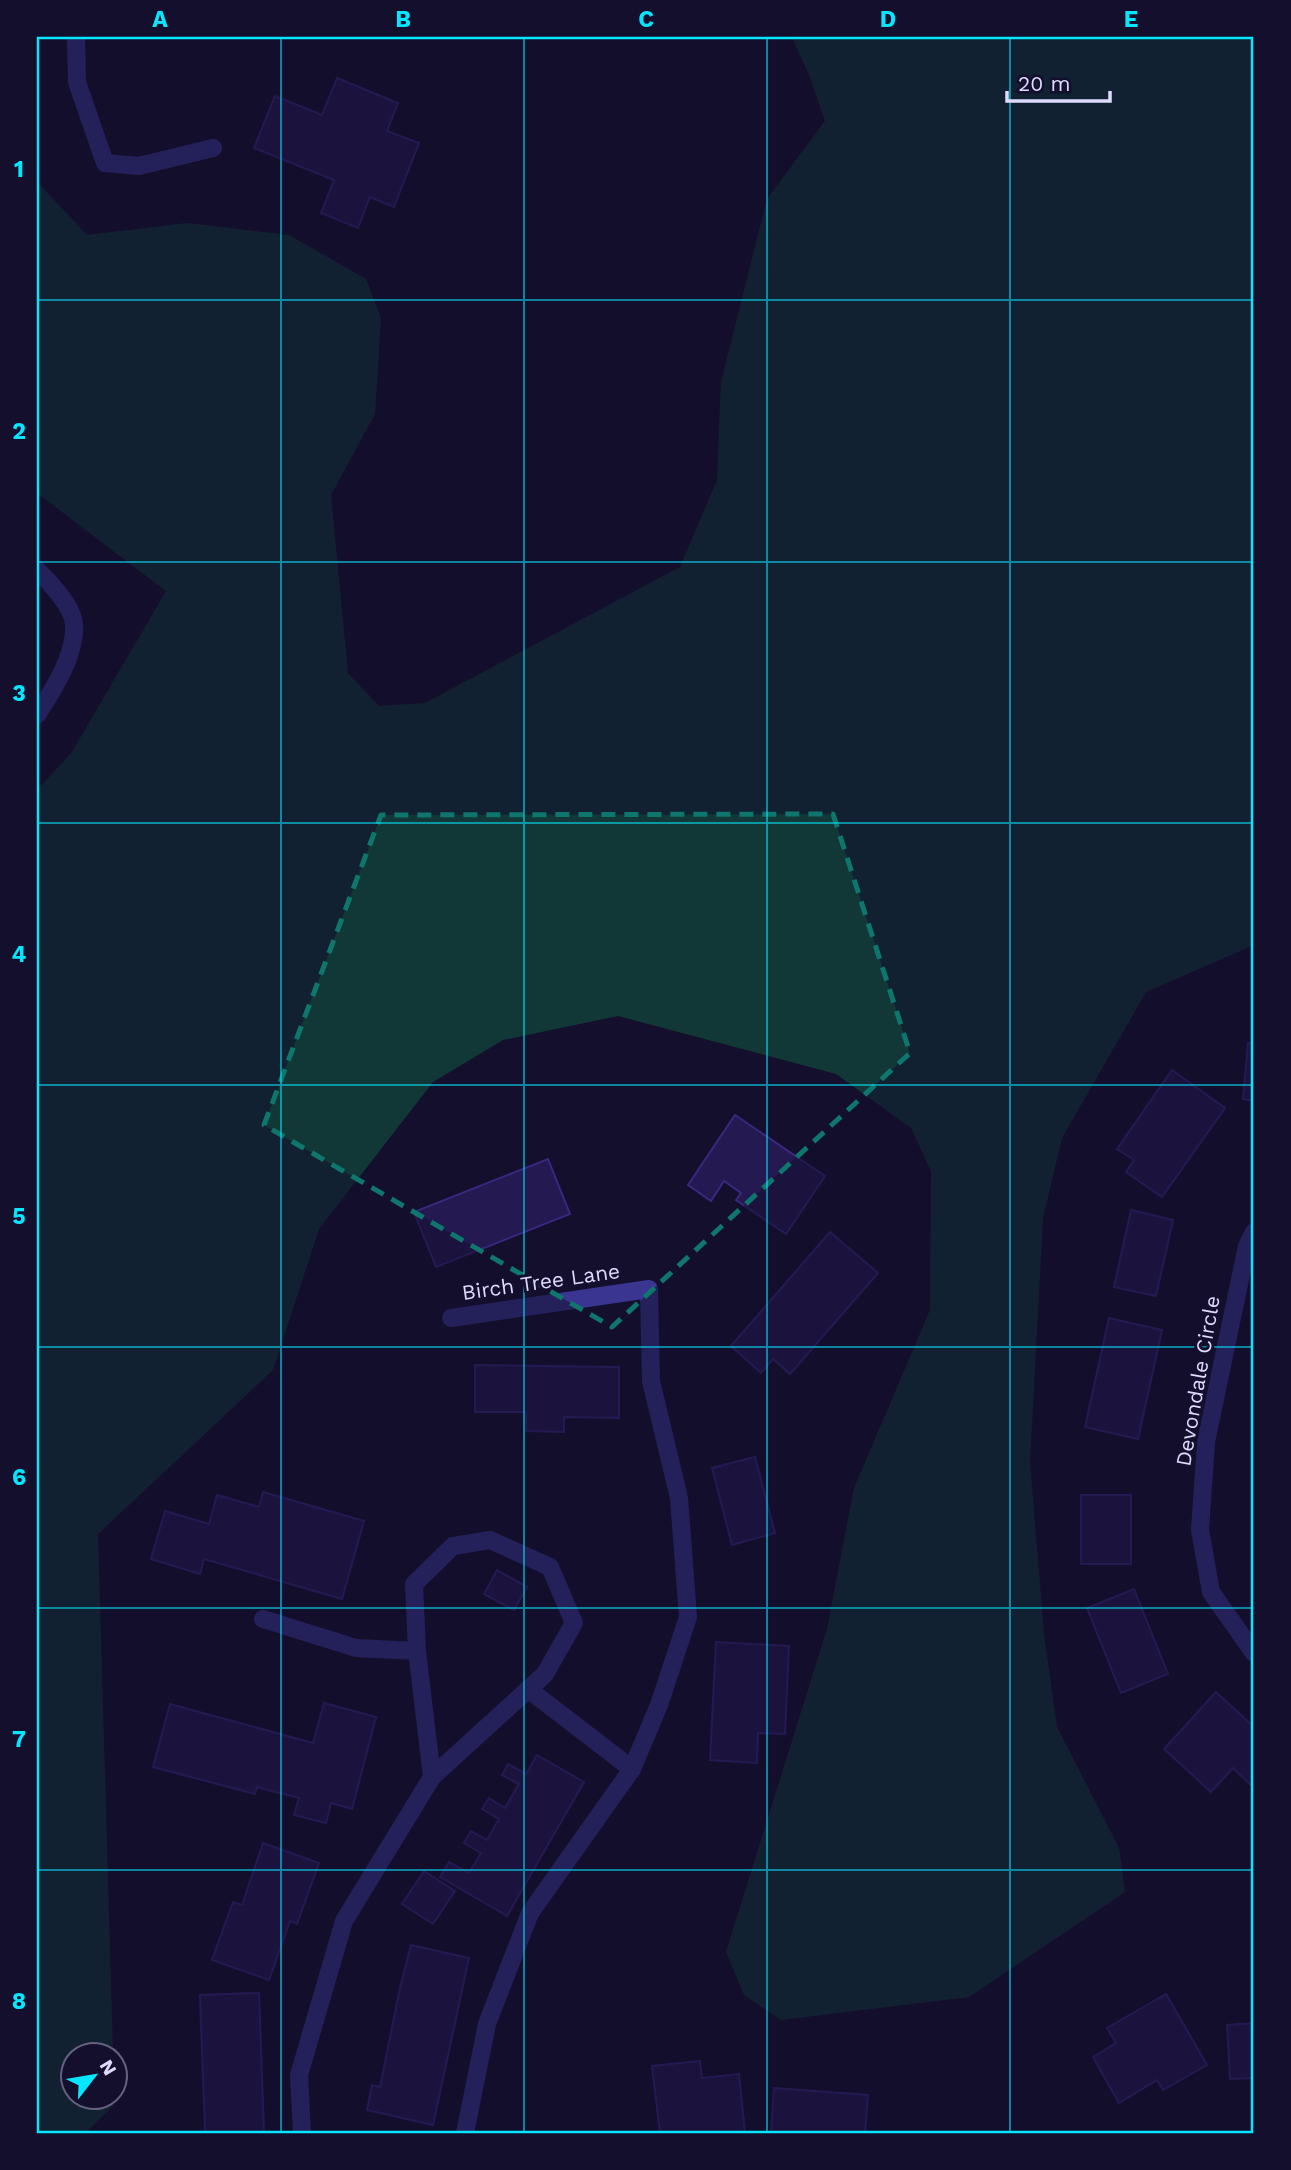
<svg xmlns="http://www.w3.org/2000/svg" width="1291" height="2170" font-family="'Work Sans',sans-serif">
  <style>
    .green { fill: #113837 }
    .building { fill: #241950; stroke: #39287f; stroke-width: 2 }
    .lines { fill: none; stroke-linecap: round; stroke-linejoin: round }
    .minor { stroke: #393591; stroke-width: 18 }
    .marked { fill: none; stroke: #0f766e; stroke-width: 5; stroke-dasharray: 14 9; stroke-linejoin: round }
    .grid { fill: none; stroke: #07e6ff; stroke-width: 2; stroke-opacity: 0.55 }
    .labels { text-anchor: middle; stroke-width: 6; stroke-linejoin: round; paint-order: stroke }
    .street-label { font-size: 21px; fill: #dfdbff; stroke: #140f2d }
    .neatline { fill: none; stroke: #07e6ff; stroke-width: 2.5 }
    .grid-label { font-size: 23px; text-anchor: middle; font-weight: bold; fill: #07e6ff }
  </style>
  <rect width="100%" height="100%" fill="#140f2d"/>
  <polygon class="green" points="792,37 1254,37 1254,945 1146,992 1062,1138 1043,1218 1030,1462 1044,1634 1057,1727 1119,1848 1125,1892 969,1997 781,2020 744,1995 726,1952 827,1629 854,1488 930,1310 931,1171 911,1128 836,1074 618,1016 503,1040 433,1082 319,1229 273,1370 98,1534 113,2054 74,2054 74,2096 114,2097 114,2105 85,2133 37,2133 37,790 72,752 166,591 37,493 37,182 87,235 187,223 289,235 366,279 381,318 375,414 331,495 348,673 379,706 425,703 680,567 717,480 721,382 767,199 825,121 810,77"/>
  <g class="building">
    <polygon points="337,78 398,103 387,131 419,143 394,207 370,197 358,228 321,213 334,180 254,148 275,96 322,115"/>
    <polygon points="1248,1043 1254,1044 1254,1101 1243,1099"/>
    <polygon points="1172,1070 1225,1108 1162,1197 1126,1172 1134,1160 1117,1149"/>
    <polygon points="735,1115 825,1176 786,1234 736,1200 741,1193 724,1181 711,1201 688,1185"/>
    <polygon points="548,1159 570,1214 436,1267 414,1212"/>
    <polygon points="1131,1210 1173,1220 1156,1296 1114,1287"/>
    <polygon points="830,1232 878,1273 790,1374 773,1359 761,1373 731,1346"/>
    <polygon points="1109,1318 1162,1330 1138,1439 1085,1427"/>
    <polygon points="475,1365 619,1367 619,1418 564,1417 564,1432 526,1431 526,1412 475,1412"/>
    <polygon points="755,1457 775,1533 732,1545 712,1468"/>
    <polygon points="263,1492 364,1521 342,1599 204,1559 200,1574 151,1559 165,1511 209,1524 217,1495 259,1507"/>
    <rect x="1081" y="1495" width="50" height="69"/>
    <polygon points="497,1570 527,1587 514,1610 484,1594"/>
    <polygon points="1134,1589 1168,1674 1121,1693 1087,1608"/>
    <polygon points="716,1642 789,1646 785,1734 758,1733 757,1763 710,1760"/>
    <polygon points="1216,1692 1254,1727 1254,1788 1233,1768 1211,1792 1164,1749"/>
    <polygon points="324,1703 376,1717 352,1809 331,1803 326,1823 294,1815 299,1798 257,1787 255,1794 153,1767 170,1704 313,1743"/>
    <polygon points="537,1755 584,1782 507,1916 440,1877 449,1862 469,1873 481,1853 464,1843 471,1831 487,1840 499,1819 482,1809 489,1798 505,1808 519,1784 502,1775 508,1764 526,1774"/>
    <polygon points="263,1843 319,1863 297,1924 290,1921 269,1980 212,1960 233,1902 242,1905"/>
    <polygon points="424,1871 455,1891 433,1924 402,1904"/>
    <polygon points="411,1945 469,1958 433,2125 367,2110 372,2085 380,2087 400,1988"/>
    <polygon points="259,1993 264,2133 205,2133 200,1995"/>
    <polygon points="1166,1994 1207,2065 1163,2090 1157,2080 1119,2103 1093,2057 1116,2043 1107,2028"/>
    <polygon points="1254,2023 1254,2078 1230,2079 1227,2025"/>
    <polygon points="700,2061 702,2078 739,2074 745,2132 660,2133 652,2066"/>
    <polygon points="774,2088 868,2095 865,2133 771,2133"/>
  </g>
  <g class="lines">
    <g class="minor">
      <polyline points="76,37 77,82 105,163 139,166 213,148"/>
      <path d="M37,570c12,11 36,37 37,54 2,31 -21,66 -37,91"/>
      <polyline points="1254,1232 1247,1246 1206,1442 1200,1530 1211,1592 1254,1653"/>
      <polyline points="451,1318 649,1289 651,1381 679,1498 688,1617 659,1705 632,1769 530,1913 487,2024 465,2133"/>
      <polyline points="263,1619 356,1648 417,1651"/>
      <polyline points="528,1689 632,1769"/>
      <polyline points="302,2133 299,2075 344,1921 432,1777 545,1674 574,1623 550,1567 490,1540 453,1546 414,1584 417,1651 432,1777"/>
    </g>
  </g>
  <path d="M0 0H1291V2170H0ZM833,814l77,239 -298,274 -348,-202 117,-310z" fill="#140f2d" fill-opacity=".55" fill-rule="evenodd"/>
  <path class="marked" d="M833,814l77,239 -298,274 -348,-202 117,-310z"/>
  <path class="grid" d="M281,37v2096M524,37v2096M767,37v2096M1010,37v2096M37,300h1217M37,562h1217M37,823h1217M37,1085h1217M37,1347h1217M37,1608h1217M37,1870h1217"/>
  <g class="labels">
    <g class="street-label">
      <text transform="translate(541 1282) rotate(-8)" y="7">Birch Tree Lane</text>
      <text transform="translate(1198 1381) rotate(-80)" y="7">Devondale Circle</text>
    </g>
  </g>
  <rect width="1291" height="2170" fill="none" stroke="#140f2d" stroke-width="77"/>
  <g transform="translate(94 2076) rotate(59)"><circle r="33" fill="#140f2d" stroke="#656181" stroke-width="2"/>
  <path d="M0-5L12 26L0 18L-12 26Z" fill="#07e6ff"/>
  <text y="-10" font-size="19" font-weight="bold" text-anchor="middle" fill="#dfdbff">N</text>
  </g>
  <path d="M1007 91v10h103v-10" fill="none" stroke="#dfdbff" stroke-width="3.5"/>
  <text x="1018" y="91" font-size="21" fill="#dfdbff" stroke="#140f2d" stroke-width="5" paint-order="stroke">20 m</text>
  <rect x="38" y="38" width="1214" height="2094" class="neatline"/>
  <g class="grid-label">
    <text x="160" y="27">A</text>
    <text x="403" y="27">B</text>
    <text x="646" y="27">C</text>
    <text x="888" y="27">D</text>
    <text x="1131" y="27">E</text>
    <text x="19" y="177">1</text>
    <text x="19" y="439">2</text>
    <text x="19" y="701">3</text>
    <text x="19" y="962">4</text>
    <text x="19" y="1224">5</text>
    <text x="19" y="1485">6</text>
    <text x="19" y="1747">7</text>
    <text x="19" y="2009">8</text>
  </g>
</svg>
